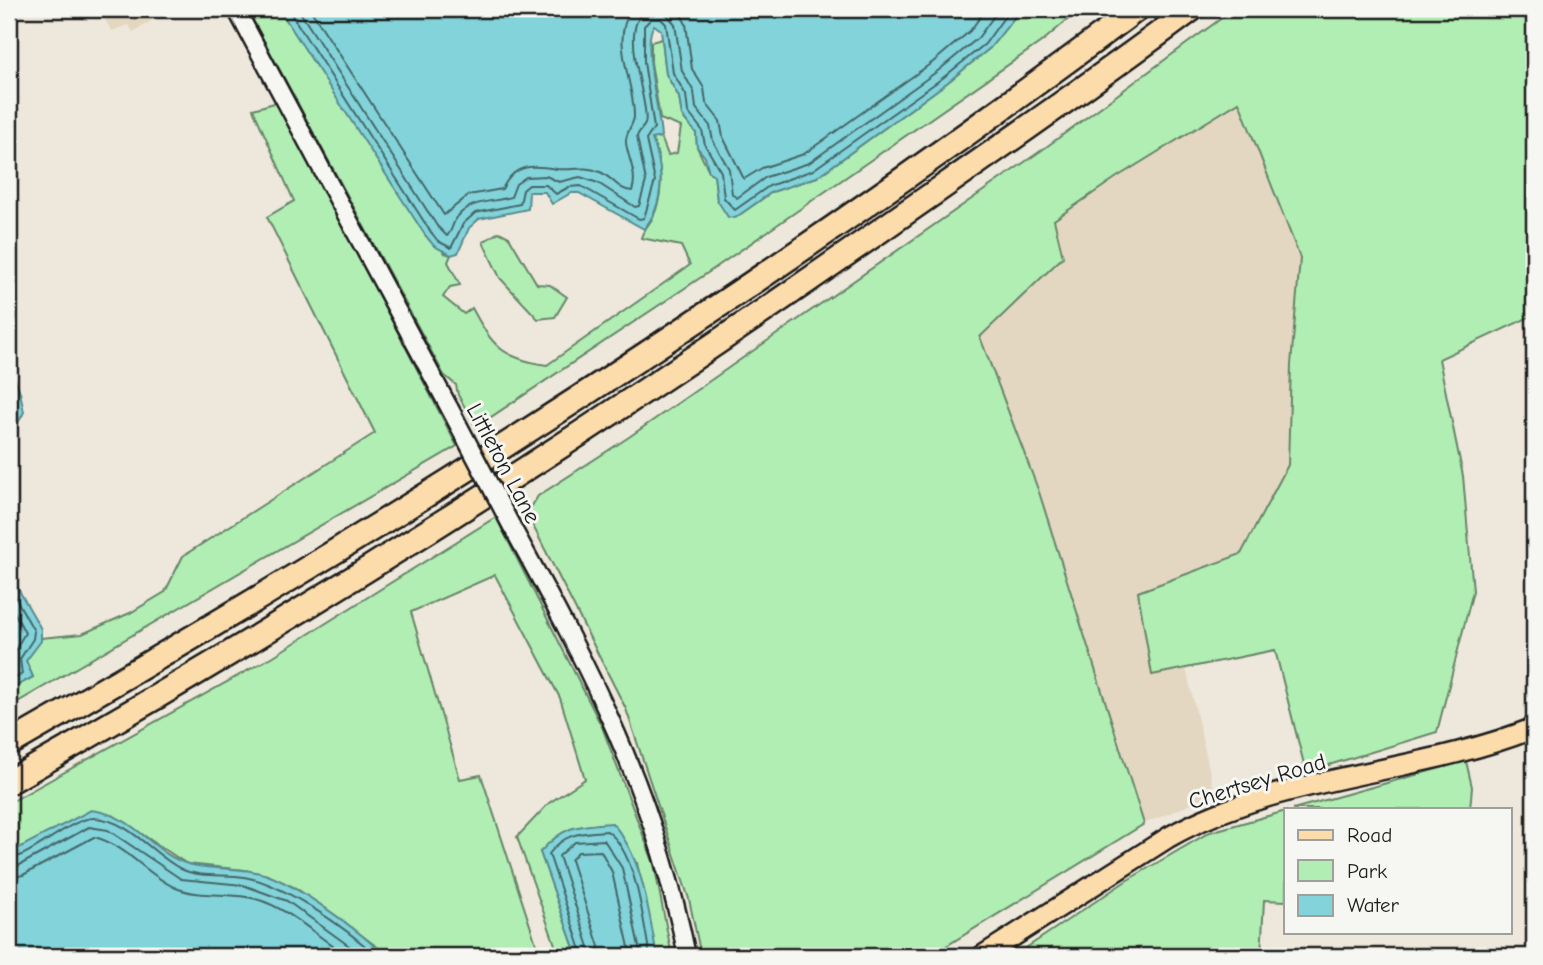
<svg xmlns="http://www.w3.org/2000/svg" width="1543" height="965" font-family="'Comic Neue',sans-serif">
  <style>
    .built { fill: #e4d7c1 }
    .green { fill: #b1eeb4; stroke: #668568; stroke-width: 2 }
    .water { fill: #82d4da; stroke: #598a8e; stroke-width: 2 }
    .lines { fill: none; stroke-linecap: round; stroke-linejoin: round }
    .shore { stroke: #456668; stroke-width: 2 }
    .minor-casing { stroke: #1c1c1c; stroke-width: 21 }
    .major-casing { stroke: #1c1c1c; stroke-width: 24 }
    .highway-casing { stroke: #1c1c1c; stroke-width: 28 }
    .minor { stroke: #f6f6f2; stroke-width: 16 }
    .major { stroke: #fddcac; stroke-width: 19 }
    .highway { stroke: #fddcac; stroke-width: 23 }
    .minor-bridge-casing { stroke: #1c1c1c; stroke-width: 21; stroke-linecap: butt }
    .minor-bridge { stroke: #f6f6f2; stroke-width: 16 }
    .labels { text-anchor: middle; stroke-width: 6; stroke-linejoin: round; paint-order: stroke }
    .street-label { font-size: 23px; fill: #1c1c1c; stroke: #f6f6f2 }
  </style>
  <rect width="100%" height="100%" fill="#eee8dc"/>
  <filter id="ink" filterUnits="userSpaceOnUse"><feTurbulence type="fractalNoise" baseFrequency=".0143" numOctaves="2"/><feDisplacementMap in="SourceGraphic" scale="14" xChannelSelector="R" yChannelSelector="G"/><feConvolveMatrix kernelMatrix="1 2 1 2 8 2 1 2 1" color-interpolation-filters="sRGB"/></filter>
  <g filter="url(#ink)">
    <g class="built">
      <polygon points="98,9 145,9 153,20 133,32 128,25 112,31"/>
      <polygon points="1240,102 1300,258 1291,365 1288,465 1241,554 1138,592 1152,675 1186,668 1215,794 1144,824 1112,723 980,337 1063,257 1054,221 1117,177"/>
    </g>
    <g class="green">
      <path d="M247,9h34l163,244 7,2 -3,7 12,23 -10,2 -7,10 21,17 8,-6c21,39 30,50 75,57l143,-100 -9,-19 -40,-8c2,-8 7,-12 11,-19 13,-25 10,-56 0,-81l9,-1 7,18 9,-2 4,-26 -21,-8 -9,-57v-20l11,-3 4,35 13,23 3,19 14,17 1,14 12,25 5,2 3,26 18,18 37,-26 45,-15 131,-95 42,-34 31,-39h59l-36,31 -332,230 -236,157 -18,-32 -2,-10 -12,-10z"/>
      <polygon points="1234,9 1534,9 1534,315 1439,359 1463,476 1473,591 1437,732 1306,772 1275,650 1152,675 1138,592 1241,554 1288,465 1291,365 1300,258 1239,102 1117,177 1054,220 1063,257 980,337 1039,492 1144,824 930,956 701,956 689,899 626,709 527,514 538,496 629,437 1042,150"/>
      <polygon points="278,102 457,446 9,707 9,690 33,677 26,661 41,638 82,634 130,613 165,592 183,556 375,433 267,217 294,201 253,109"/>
      <polygon points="499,232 509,237 537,284 550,285 567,297 555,317 538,319 500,278 483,242"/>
      <polygon points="496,517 602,727 654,864 672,956 657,956 637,863 540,852 577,956 559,956 517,837 549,803 585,779 560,698 495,575 411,612 460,779 481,775 540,956 390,956 296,888 267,875 245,870 187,864 113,815 9,853 9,803 272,657"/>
      <polygon points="1466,761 1472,787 1470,809 1293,809"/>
      <polygon points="1286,811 1286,901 1264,900 1261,956 1014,956 1126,881 1210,832"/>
    </g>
    <g class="water">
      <path d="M279,9h742l-31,39 -42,34 -131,95 -45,15 -37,26 -7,-1 -11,-17 -3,-25 -5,-3 -4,-15 -8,-10 -1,-14 -14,-17 -3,-19 -13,-23 -5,-44 -7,-5c-13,18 6,86 7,112l-9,2c12,28 13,65 -8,90l-65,-36h-8l-19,11 -7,-12h-16l-1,17 -49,10 -10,9 -11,25 -7,2 -17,-9 -9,-11z"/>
      <polygon points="9,363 20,392 24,412 13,432 9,450"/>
      <polygon points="9,573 41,629 41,641 26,661 33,677 9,690"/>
      <path d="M91,810c47,6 60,43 97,54 25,7 53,2 79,11 32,11 94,57 118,81h-376v-103z"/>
      <path d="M612,823c32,35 36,88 45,133h-80l-37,-104c25,-27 36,-26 72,-29z"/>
    </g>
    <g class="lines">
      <g class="shore">
        <polyline points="288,9 430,231 438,241 451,248 463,224 475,213 520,204 523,190 529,185 546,185 556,194 569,187 581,186 639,219 644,218 655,181 646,140 654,128 644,62 644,26 651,19 661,19 666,24 673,73 686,95 688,112 702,130 705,145 721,172 724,198 735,210 769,186 813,170 944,77 985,44 1010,9"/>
        <path d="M298,9l139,217 10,10c6,-6 5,-14 11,-20 15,-17 33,-13 53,-19l5,-13 10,-7 20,-1 13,6 21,-5 18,6 37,24 4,-1 7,-25 -9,-44c1,-5 6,-9 8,-13 7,-21 -40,-124 19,-113l11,13 7,47 12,21 2,16 14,18 3,15 16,28 3,25 5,4 29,-21 43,-14 130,-93 39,-32 21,-29"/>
        <path d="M310,9l134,206 25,-20 33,-6c13,-26 30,-24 55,-20 16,2 25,-4 43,3 12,5 19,19 32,19 6,-17 -4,-32 -6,-48 -1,-11 7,-17 8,-26 1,-34 -25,-77 -2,-108"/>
        <polyline points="678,9 686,24 692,69 704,88 706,103 720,121 723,137 744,179 762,168 804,154 933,62 970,31 986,9"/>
        <polyline points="9,586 34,631 33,639 20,659 22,674 9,682"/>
        <polyline points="9,602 25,633 12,655 9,672"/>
        <path d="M9,859c24,-3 64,-43 86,-41 34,2 57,36 86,51 17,9 44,5 63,8 38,6 104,52 132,79"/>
        <polyline points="9,868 18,866 89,827 108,830 181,879 243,885 287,901 363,956"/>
        <path d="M9,878l14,-3 71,-38c33,8 52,38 82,51 24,10 55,4 80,11 33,9 63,39 91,57"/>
        <path d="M583,956l-34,-102c16,-22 33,-21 58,-23 30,21 36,91 43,125"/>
        <polyline points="592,956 559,856 575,842 604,840 622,868 641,956"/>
        <polyline points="602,956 571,860 578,852 601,851 612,872 631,956"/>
      </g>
      <defs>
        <g id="minor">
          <polyline points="236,9 450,409"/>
          <path d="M511,525c80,146 143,266 176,431"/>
        </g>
        <path id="major" d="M982,956l187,-119c111,-63 248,-62 365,-109"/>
        <g id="highway">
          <path d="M9,744c390,-222 769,-466 1128,-735"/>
          <path d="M9,782c309,-175 609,-367 899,-571 95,-66 191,-132 284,-202"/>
        </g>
      </defs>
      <use href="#minor" class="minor-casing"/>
      <use href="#major" class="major-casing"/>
      <use href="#highway" class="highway-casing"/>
      <use href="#minor" class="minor"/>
      <use href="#major" class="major"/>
      <use href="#highway" class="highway"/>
      <defs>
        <polyline id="minor-bridge" points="450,409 511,525"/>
      </defs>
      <use href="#minor-bridge" class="minor-bridge-casing"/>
      <use href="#minor-bridge" class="minor-bridge"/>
    </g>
  </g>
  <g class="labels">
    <g class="street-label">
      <text transform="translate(504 463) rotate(62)" y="8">Littleton Lane</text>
      <text transform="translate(1257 781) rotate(-17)" y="8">Chertsey Road</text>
    </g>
  </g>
  <rect width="1543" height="965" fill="none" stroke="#f6f6f2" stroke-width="35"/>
  <rect x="18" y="18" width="1508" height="930" fill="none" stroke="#1c1c1c" stroke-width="2.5" filter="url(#ink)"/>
  <rect x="1284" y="808" width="228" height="126" fill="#f6f6f2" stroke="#9f9f9c" stroke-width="2"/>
  <rect x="1298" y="830" width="35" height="10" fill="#fddcac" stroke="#9f9f9c" stroke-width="2"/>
  <text x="1347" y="842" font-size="21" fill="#1c1c1c">Road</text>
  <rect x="1298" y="860" width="35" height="21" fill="#b1eeb4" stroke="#9f9f9c" stroke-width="2"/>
  <text x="1347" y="878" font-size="21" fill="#1c1c1c">Park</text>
  <rect x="1298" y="895" width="35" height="21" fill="#82d4da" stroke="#9f9f9c" stroke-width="2"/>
  <text x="1347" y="912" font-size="21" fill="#1c1c1c">Water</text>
</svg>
